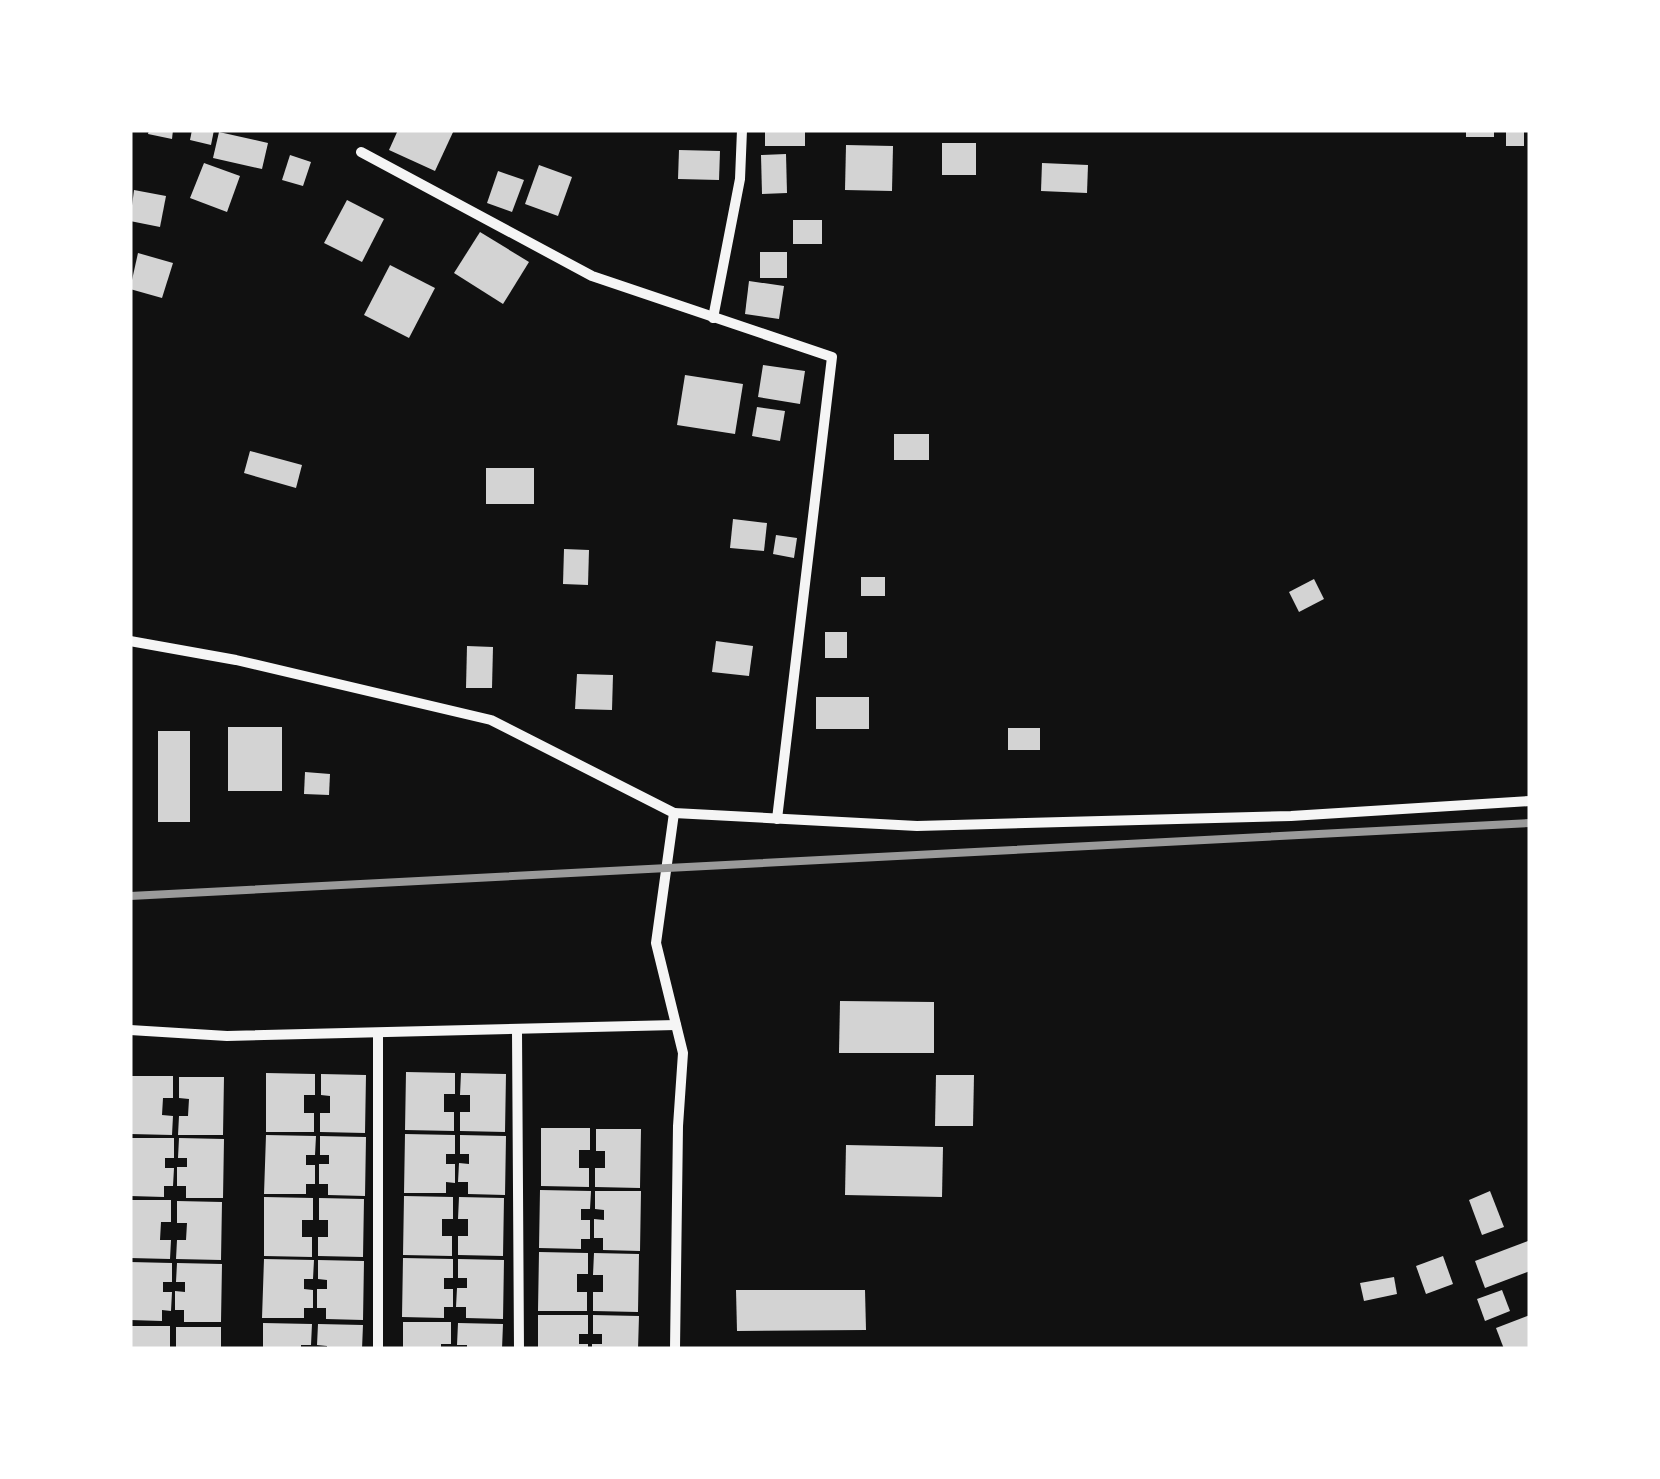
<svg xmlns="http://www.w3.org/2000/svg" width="1660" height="1479" font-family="Jost,sans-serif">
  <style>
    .building { fill: #d3d3d3 }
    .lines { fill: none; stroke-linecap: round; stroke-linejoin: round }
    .minor { stroke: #f5f5f5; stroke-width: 10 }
    .rail { stroke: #9a9a9a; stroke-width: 8 }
  </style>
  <rect width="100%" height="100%" fill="#111"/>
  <g class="building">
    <polygon points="149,130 173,130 172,139 148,134"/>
    <polygon points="192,130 214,130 211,145 190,140"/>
    <polygon points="398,130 454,130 435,171 389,150"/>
    <rect x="765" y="130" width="40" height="16"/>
    <rect x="1466" y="130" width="28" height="7"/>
    <rect x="1506" y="130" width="18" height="16"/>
    <polygon points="219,132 268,143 262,169 213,158"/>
    <rect x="942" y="143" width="34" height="32"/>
    <polygon points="846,145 893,146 892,191 845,190"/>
    <polygon points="679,150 720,151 719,180 678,179"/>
    <polygon points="786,154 787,193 762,194 761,155"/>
    <polygon points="290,155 311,162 303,186 282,180"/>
    <polygon points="204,163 240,176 227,212 190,198"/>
    <polygon points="1042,163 1088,165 1087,193 1041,191"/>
    <polygon points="539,165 572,177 558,216 525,204"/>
    <polygon points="498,171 524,180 512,212 487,203"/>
    <polygon points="134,190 166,196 160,227 130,221"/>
    <polygon points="347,200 384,219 362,262 324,243"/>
    <rect x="793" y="220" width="29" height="24"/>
    <polygon points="480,232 529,262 503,304 454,273"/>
    <rect x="760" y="252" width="27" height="26"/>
    <polygon points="138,253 173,263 162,298 130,289"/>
    <polygon points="390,265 435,288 409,338 364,315"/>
    <polygon points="749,281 784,286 779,319 745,314"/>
    <polygon points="763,365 805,371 800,404 758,397"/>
    <polygon points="685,375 743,384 735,434 677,425"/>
    <polygon points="757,407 785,411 780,441 752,436"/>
    <rect x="894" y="434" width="35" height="26"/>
    <polygon points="250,451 302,465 296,488 244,473"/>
    <rect x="486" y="468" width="48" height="36"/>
    <polygon points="733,519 767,523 764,551 730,548"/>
    <polygon points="776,535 797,538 794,558 773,554"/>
    <polygon points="564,549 589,550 588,585 563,584"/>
    <rect x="861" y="577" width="24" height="19"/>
    <polygon points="1314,579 1324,599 1299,612 1289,592"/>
    <rect x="825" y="632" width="22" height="26"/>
    <polygon points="716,641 753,646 749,676 712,672"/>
    <polygon points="467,646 493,647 492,688 466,688"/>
    <polygon points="577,674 613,675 612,710 575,709"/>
    <rect x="816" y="697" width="53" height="32"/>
    <rect x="228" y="727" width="54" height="64"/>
    <rect x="1008" y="728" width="32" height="22"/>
    <rect x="158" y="731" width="32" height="91"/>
    <polygon points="305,772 330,774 329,795 304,794"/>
    <polygon points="840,1001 934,1002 934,1053 839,1053"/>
    <polygon points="406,1072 455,1073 455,1094 444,1094 444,1112 454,1112 454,1131 405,1130"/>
    <polygon points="266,1073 315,1074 315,1095 304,1095 304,1113 314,1113 314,1132 266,1132"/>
    <polygon points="461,1073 506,1074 505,1132 460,1131 460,1112 470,1112 470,1095 460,1095"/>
    <polygon points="321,1074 366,1075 365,1133 320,1132 320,1113 330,1113 330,1096 321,1095"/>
    <polygon points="936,1075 974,1075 973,1126 935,1126"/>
    <polygon points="130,1076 173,1076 173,1098 163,1098 162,1115 173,1116 172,1135 130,1134"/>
    <polygon points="179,1077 224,1077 223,1135 178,1135 179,1116 188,1116 189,1099 179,1098"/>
    <polygon points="541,1128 590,1128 590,1150 579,1150 579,1168 589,1168 589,1187 541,1186"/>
    <polygon points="596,1129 641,1129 640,1188 595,1187 595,1168 605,1168 605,1151 596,1151"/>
    <polygon points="405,1134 455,1135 455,1154 446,1154 446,1164 455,1164 455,1183 446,1182 446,1193 404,1193"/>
    <polygon points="266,1135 316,1136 315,1155 306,1155 306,1165 315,1165 315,1184 306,1184 306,1194 264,1194"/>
    <polygon points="460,1135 506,1136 505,1195 468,1194 468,1182 458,1182 459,1163 469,1164 469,1154 460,1154"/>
    <polygon points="320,1136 366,1137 365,1196 328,1195 328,1184 319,1184 319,1164 329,1164 329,1155 320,1155"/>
    <polygon points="130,1138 174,1138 174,1158 165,1158 165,1168 174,1168 173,1186 164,1186 164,1197 130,1196"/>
    <polygon points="179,1138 224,1139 223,1198 186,1198 186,1186 177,1186 177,1167 187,1167 187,1158 178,1158"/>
    <polygon points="846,1145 943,1147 942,1197 845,1195"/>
    <polygon points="540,1190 591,1191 590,1209 581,1209 581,1220 590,1220 590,1239 581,1239 581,1249 539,1248"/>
    <polygon points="595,1191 641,1191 640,1251 603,1250 603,1238 594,1238 594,1219 604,1220 604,1210 595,1209"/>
    <polygon points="1490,1191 1504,1227 1482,1235 1469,1200"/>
    <polygon points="404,1196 453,1197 453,1219 442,1219 442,1236 452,1236 452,1256 403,1255"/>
    <polygon points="264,1197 313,1198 313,1220 302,1220 302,1237 312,1237 312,1257 264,1256"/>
    <polygon points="459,1197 504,1198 503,1256 458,1255 458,1236 468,1236 468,1219 458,1219"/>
    <polygon points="319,1198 364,1199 363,1257 318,1256 318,1237 328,1237 328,1220 319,1220"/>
    <polygon points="130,1200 171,1200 171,1222 161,1222 160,1240 171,1240 170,1259 130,1258"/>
    <polygon points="177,1201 222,1202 221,1260 176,1259 177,1240 186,1240 187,1223 177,1223"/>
    <polygon points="1528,1241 1530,1271 1485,1288 1475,1261"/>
    <polygon points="539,1252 588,1253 588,1274 577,1274 577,1292 587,1292 587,1311 538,1311"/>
    <polygon points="594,1253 639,1254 638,1312 593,1311 593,1292 603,1292 603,1275 593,1275"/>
    <polygon points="1443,1256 1453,1284 1426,1294 1416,1266"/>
    <polygon points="403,1258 453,1259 453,1278 444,1278 444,1289 453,1289 453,1307 444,1307 444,1318 402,1317"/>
    <polygon points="264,1259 314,1260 313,1279 304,1279 304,1289 313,1290 313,1308 304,1308 304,1318 262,1318"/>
    <polygon points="458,1259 504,1260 503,1319 466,1318 466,1307 456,1307 457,1288 467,1288 467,1278 458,1278"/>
    <polygon points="318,1260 364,1261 363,1320 326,1319 326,1308 317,1308 317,1289 327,1289 327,1280 318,1279"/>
    <polygon points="130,1262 172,1263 172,1282 163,1282 163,1292 172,1292 171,1311 162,1310 162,1321 130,1320"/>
    <polygon points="177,1263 222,1264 221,1322 184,1322 184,1310 175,1310 175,1291 185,1292 185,1282 176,1282"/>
    <polygon points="1394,1277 1397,1294 1364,1301 1360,1283"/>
    <polygon points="736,1290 865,1290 866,1330 737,1331"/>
    <polygon points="1502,1290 1510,1311 1485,1321 1477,1299"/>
    <polygon points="538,1315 588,1315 588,1334 579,1334 579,1344 588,1344 588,1349 538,1349"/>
    <polygon points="593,1315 639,1316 638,1349 592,1349 592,1344 602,1344 602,1334 593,1334"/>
    <polygon points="1530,1315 1530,1349 1504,1349 1496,1328"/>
    <polygon points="403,1322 451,1322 451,1344 441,1344 441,1349 403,1349"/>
    <polygon points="263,1323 312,1324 311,1345 301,1345 301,1349 263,1349"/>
    <polygon points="458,1323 503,1324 502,1349 467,1349 467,1345 457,1345"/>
    <polygon points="318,1324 363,1325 362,1349 327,1349 327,1346 317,1345"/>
    <polygon points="130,1326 170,1326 170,1348 130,1349"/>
    <polygon points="176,1327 221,1327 221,1349 176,1348"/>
  </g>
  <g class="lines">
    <g class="minor">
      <polyline points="361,152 592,276 832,357 777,819"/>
      <polyline points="713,318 740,179 742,130"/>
      <polyline points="130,641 236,660 491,720 674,813 656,943 683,1053 678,1126 675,1349"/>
      <polyline points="674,813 917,826 1291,816 1530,801"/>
      <polyline points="130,1030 227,1036 676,1025"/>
      <polyline points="517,1031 519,1349"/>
      <polyline points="378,1349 378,1033"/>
    </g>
    <polyline class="rail" points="130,896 1530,823"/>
  </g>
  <rect width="1660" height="1479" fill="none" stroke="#ffffff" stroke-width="265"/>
</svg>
